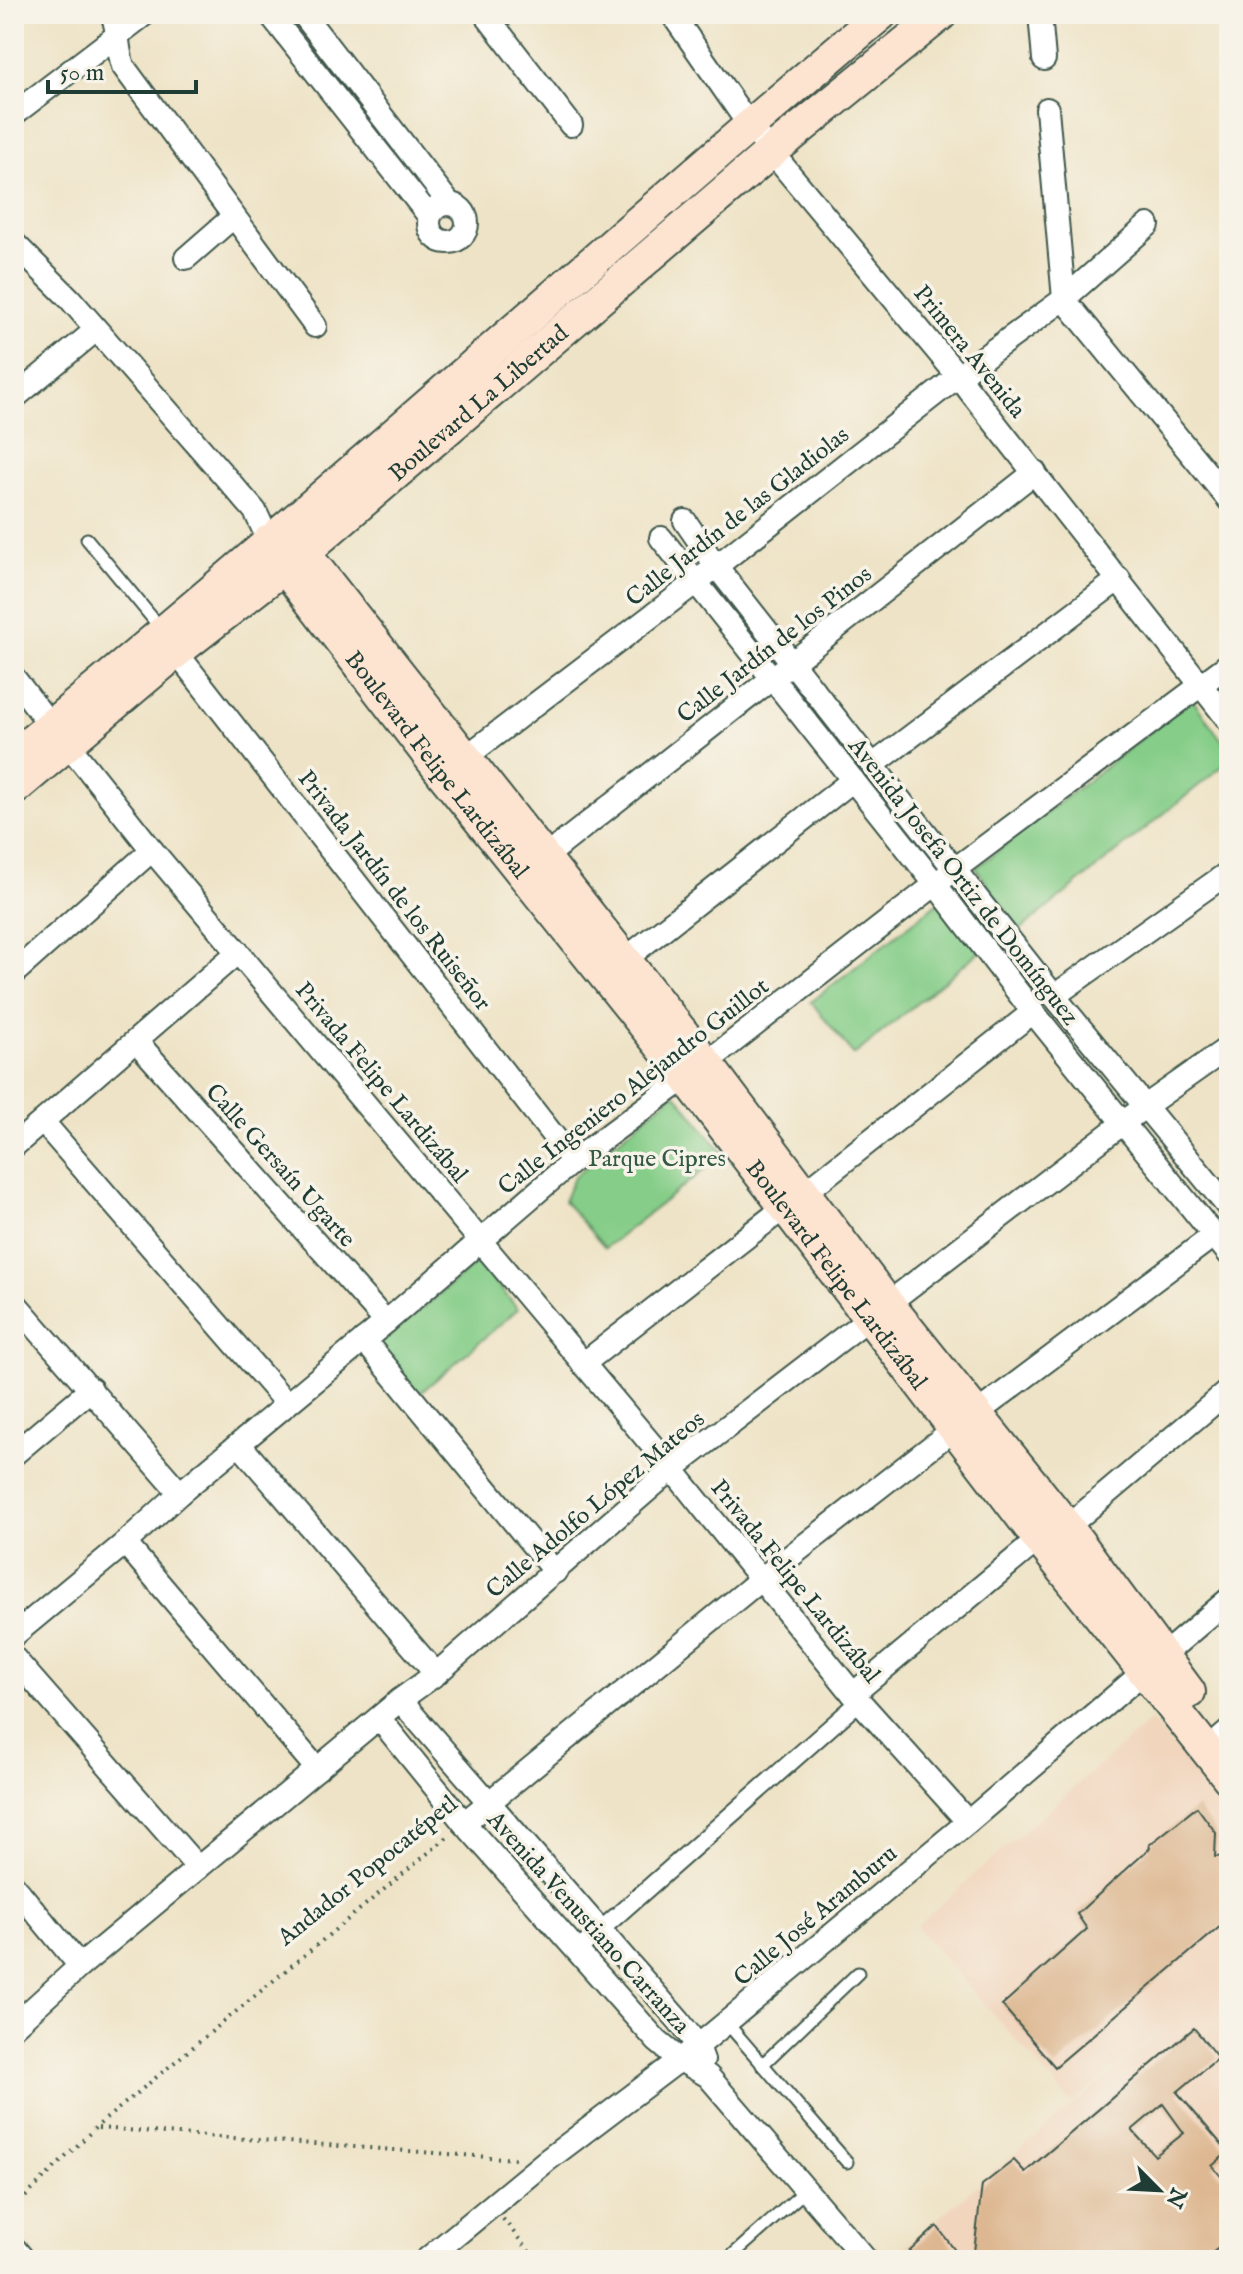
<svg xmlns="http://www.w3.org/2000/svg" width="1243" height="2274" font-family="'IM FELL English',serif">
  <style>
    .built { fill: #f1d5bd }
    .green { fill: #85cd88; stroke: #52855e; stroke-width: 2 }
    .building { fill: #ddb791; fill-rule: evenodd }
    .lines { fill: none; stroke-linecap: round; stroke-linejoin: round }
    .service-casing { stroke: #3e564a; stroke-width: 15 }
    .pedestrian-casing { stroke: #3e564a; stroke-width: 20 }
    .minor-casing { stroke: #3e564a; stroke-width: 26 }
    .secondary-casing { stroke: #3e564a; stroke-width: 36 }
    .path { stroke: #3e564a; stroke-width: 4; stroke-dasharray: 2 6; stroke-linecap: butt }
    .service { stroke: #fff; stroke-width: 11 }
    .pedestrian { stroke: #fff; stroke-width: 16 }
    .minor { stroke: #fff; stroke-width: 22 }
    .secondary { stroke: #fde4d1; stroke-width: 32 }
    .labels { text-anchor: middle; stroke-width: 7; stroke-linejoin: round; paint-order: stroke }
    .street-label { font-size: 24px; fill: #1f3d34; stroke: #f7f3e8 }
    .park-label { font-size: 24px; fill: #335a45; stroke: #f7f3e8 }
  </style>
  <rect width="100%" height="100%" fill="#f7f3e8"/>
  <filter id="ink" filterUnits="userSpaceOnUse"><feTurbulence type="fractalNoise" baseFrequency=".0125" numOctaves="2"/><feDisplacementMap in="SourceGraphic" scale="16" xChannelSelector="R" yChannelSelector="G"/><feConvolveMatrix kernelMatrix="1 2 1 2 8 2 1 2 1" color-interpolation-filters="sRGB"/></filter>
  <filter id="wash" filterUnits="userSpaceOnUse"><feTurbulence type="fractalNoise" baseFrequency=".006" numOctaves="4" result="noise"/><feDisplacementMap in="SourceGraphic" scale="32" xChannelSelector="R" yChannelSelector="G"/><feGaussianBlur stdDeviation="1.8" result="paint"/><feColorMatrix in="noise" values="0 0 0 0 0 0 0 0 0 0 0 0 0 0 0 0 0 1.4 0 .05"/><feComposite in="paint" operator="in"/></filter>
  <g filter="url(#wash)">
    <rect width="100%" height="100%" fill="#eee3c6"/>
    <polygon class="built" points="1151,1720 1229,1813 1229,2245 1212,2260 895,2260 892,2257 1196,2002 1071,2103 916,1926"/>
    <g class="green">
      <polygon points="1192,699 1229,750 1229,761 1020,930 976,868"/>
      <polygon points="941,900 979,952 854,1055 811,1002"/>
      <polygon points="675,1093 724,1154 605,1248 564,1201 574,1177"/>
      <polygon points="478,1262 518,1309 419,1394 377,1346"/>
    </g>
    <g id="blocks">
      <g class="building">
        <polygon points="1197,1807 1216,1833 1215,1857 1229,1856 1220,1866 1229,1876 1229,1919 1055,2067 1002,2005 1087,1929 1077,1914 1150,1848 1149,1845"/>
        <path d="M1194,2028l24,30 -41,34 51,60 -16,14 17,19v54l-25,21h-231l9,-75 32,-25 11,12zM1163,2104l21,29 -29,23 -23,-26z"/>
        <polygon points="937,2226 962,2260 900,2260"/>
      </g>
    </g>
  </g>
  <g filter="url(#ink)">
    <use href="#blocks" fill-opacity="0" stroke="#3e564a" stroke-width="2"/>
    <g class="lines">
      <defs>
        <g id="service">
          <polyline points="87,539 163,631"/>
          <polyline points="726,2022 847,2162"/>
          <polyline points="762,2065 858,1973"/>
          <polyline points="727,2260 806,2190"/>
        </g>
        <polyline id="pedestrian" points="578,1950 860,1701"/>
        <g id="minor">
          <path d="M112,14c7,16 5,35 11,52l192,260"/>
          <polyline points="270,14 429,216"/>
          <polyline points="303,14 449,203"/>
          <polyline points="485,14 571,125"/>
          <polyline points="672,14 749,125 958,376 1229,721"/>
          <polyline points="1040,14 1044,59"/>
          <polyline points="1047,109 1064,299 1229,500"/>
          <polyline points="14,114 145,14"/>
          <circle cx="448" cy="223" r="19"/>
          <polyline points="14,243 70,299 255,511 269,541"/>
          <polyline points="186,258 233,217"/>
          <polyline points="14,398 96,330"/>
          <polyline points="685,521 716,566 1054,996 1229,1208"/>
          <polyline points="661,538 936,885 1033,1012 1229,1254"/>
          <polyline points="176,652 573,1161"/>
          <polyline points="14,678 51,726"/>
          <polyline points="67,743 152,850 672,1469 853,1694 968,1822"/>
          <polyline points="873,765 1119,579"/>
          <polyline points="454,766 695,583 958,376 1064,299 1148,225"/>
          <polyline points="545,857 1035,472"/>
          <polyline points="624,960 853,780"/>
          <polyline points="14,973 152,850"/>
          <polyline points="1054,996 1229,872"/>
          <polyline points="137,1042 386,1322"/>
          <polyline points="43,1122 287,1404"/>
          <polyline points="14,1146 238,952"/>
          <polyline points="804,1193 1033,1012"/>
          <polyline points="14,1302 180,1493"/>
          <polyline points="364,1340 555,1572"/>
          <polyline points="583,1364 785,1207"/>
          <polyline points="977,1413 1213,1236"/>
          <polyline points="240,1445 436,1674"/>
          <polyline points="14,1454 91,1389"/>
          <polyline points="1067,1527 1229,1390"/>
          <polyline points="125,1543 317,1769"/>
          <polyline points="14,1635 125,1543 180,1493 386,1322 573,1161 706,1063 955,869 1229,664"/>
          <polyline points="14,1658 198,1868"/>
          <polyline points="853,1694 1039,1539"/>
          <polyline points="400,1700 679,2021 698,2046 703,2060"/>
          <polyline points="379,1718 464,1823 657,2041 680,2060 708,2076 866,2260"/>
          <polyline points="1222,1737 1229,1731"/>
          <polyline points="464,1823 760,1580 954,1429"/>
          <polyline points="14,1886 80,1966"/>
          <polyline points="14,2026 80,1966 400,1700 436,1674 672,1469 1144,1107 1229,1047"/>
          <polyline points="14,2248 24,2260"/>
          <polyline points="426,2260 546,2161 698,2046 968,1822 1229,1599"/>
        </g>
        <g id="secondary">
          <polyline points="285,529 706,1063 887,1303 1067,1527 1189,1692"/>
          <path id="s1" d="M269,541l16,27 158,206 243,303 353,462 190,239"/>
          <path d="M14,756c295,-240 576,-497 867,-742"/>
          <path id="s2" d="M14,789l162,-137 129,-101 466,-399 170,-138"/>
        </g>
      </defs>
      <use href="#service" class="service-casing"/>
      <use href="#pedestrian" class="pedestrian-casing"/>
      <use href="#minor" class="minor-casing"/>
      <use href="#secondary" class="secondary-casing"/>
      <g class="path">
        <polyline points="98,2128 516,2159"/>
        <polyline points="14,2208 96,2127 450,1835"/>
        <polyline points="503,2219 536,2260"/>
      </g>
      <use href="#service" class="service"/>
      <use href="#pedestrian" class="pedestrian"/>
      <use href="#minor" class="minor"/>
      <use href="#secondary" class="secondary"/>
    </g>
  </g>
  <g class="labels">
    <g class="street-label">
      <text transform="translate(970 351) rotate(51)" y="8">Primera Avenida</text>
      <text dy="8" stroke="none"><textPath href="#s2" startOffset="604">Boulevard La Libertad</textPath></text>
      <text transform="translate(737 516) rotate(-38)" y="8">Calle Jardín de las Gladiolas</text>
      <text transform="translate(774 644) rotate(-38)" y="8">Calle Jardín de los Pinos</text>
      <text dy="8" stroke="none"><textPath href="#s1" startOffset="280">Boulevard Felipe Lardizábal</textPath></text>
      <text transform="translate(964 881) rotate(52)" y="8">Avenida Josefa Ortiz de Domínguez</text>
      <text transform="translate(395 890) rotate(52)" y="8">Privada Jardín de los Ruiseñor</text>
      <text transform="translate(382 1082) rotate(50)" y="8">Privada Felipe Lardizábal</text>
      <text transform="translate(633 1086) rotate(-38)" y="8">Calle Ingeniero Alejandro Guillot</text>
      <text transform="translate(281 1165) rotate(48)" y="8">Calle Gersaín Ugarte</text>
      <text dy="8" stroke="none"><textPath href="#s1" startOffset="928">Boulevard Felipe Lardizábal</textPath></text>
      <text transform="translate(595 1504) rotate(-40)" y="8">Calle Adolfo López Mateos</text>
      <text transform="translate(796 1581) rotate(51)" y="8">Privada Felipe Lardizábal</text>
      <text transform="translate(367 1870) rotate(-39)" y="8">Andador Popocatépetl</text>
      <text transform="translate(815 1915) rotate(-40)" y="8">Calle José Aramburu</text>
      <text transform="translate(589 1922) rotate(48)" y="8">Avenida Venustiano Carranza</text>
    </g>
    <g class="park-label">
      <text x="657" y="1166">Parque Cipres</text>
    </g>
  </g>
  <rect width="1243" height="2274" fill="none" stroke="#f7f3e8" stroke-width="48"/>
  <g transform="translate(1159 2190) rotate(114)" stroke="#f7f3e8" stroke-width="6" paint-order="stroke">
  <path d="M0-6L14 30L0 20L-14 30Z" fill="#1f3d34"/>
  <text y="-12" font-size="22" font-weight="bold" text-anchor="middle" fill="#1f3d34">N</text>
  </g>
  <path d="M48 80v12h148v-12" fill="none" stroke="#1f3d34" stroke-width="4"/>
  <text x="60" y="80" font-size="24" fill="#1f3d34" stroke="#f7f3e8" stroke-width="6" paint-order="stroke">50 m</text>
</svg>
